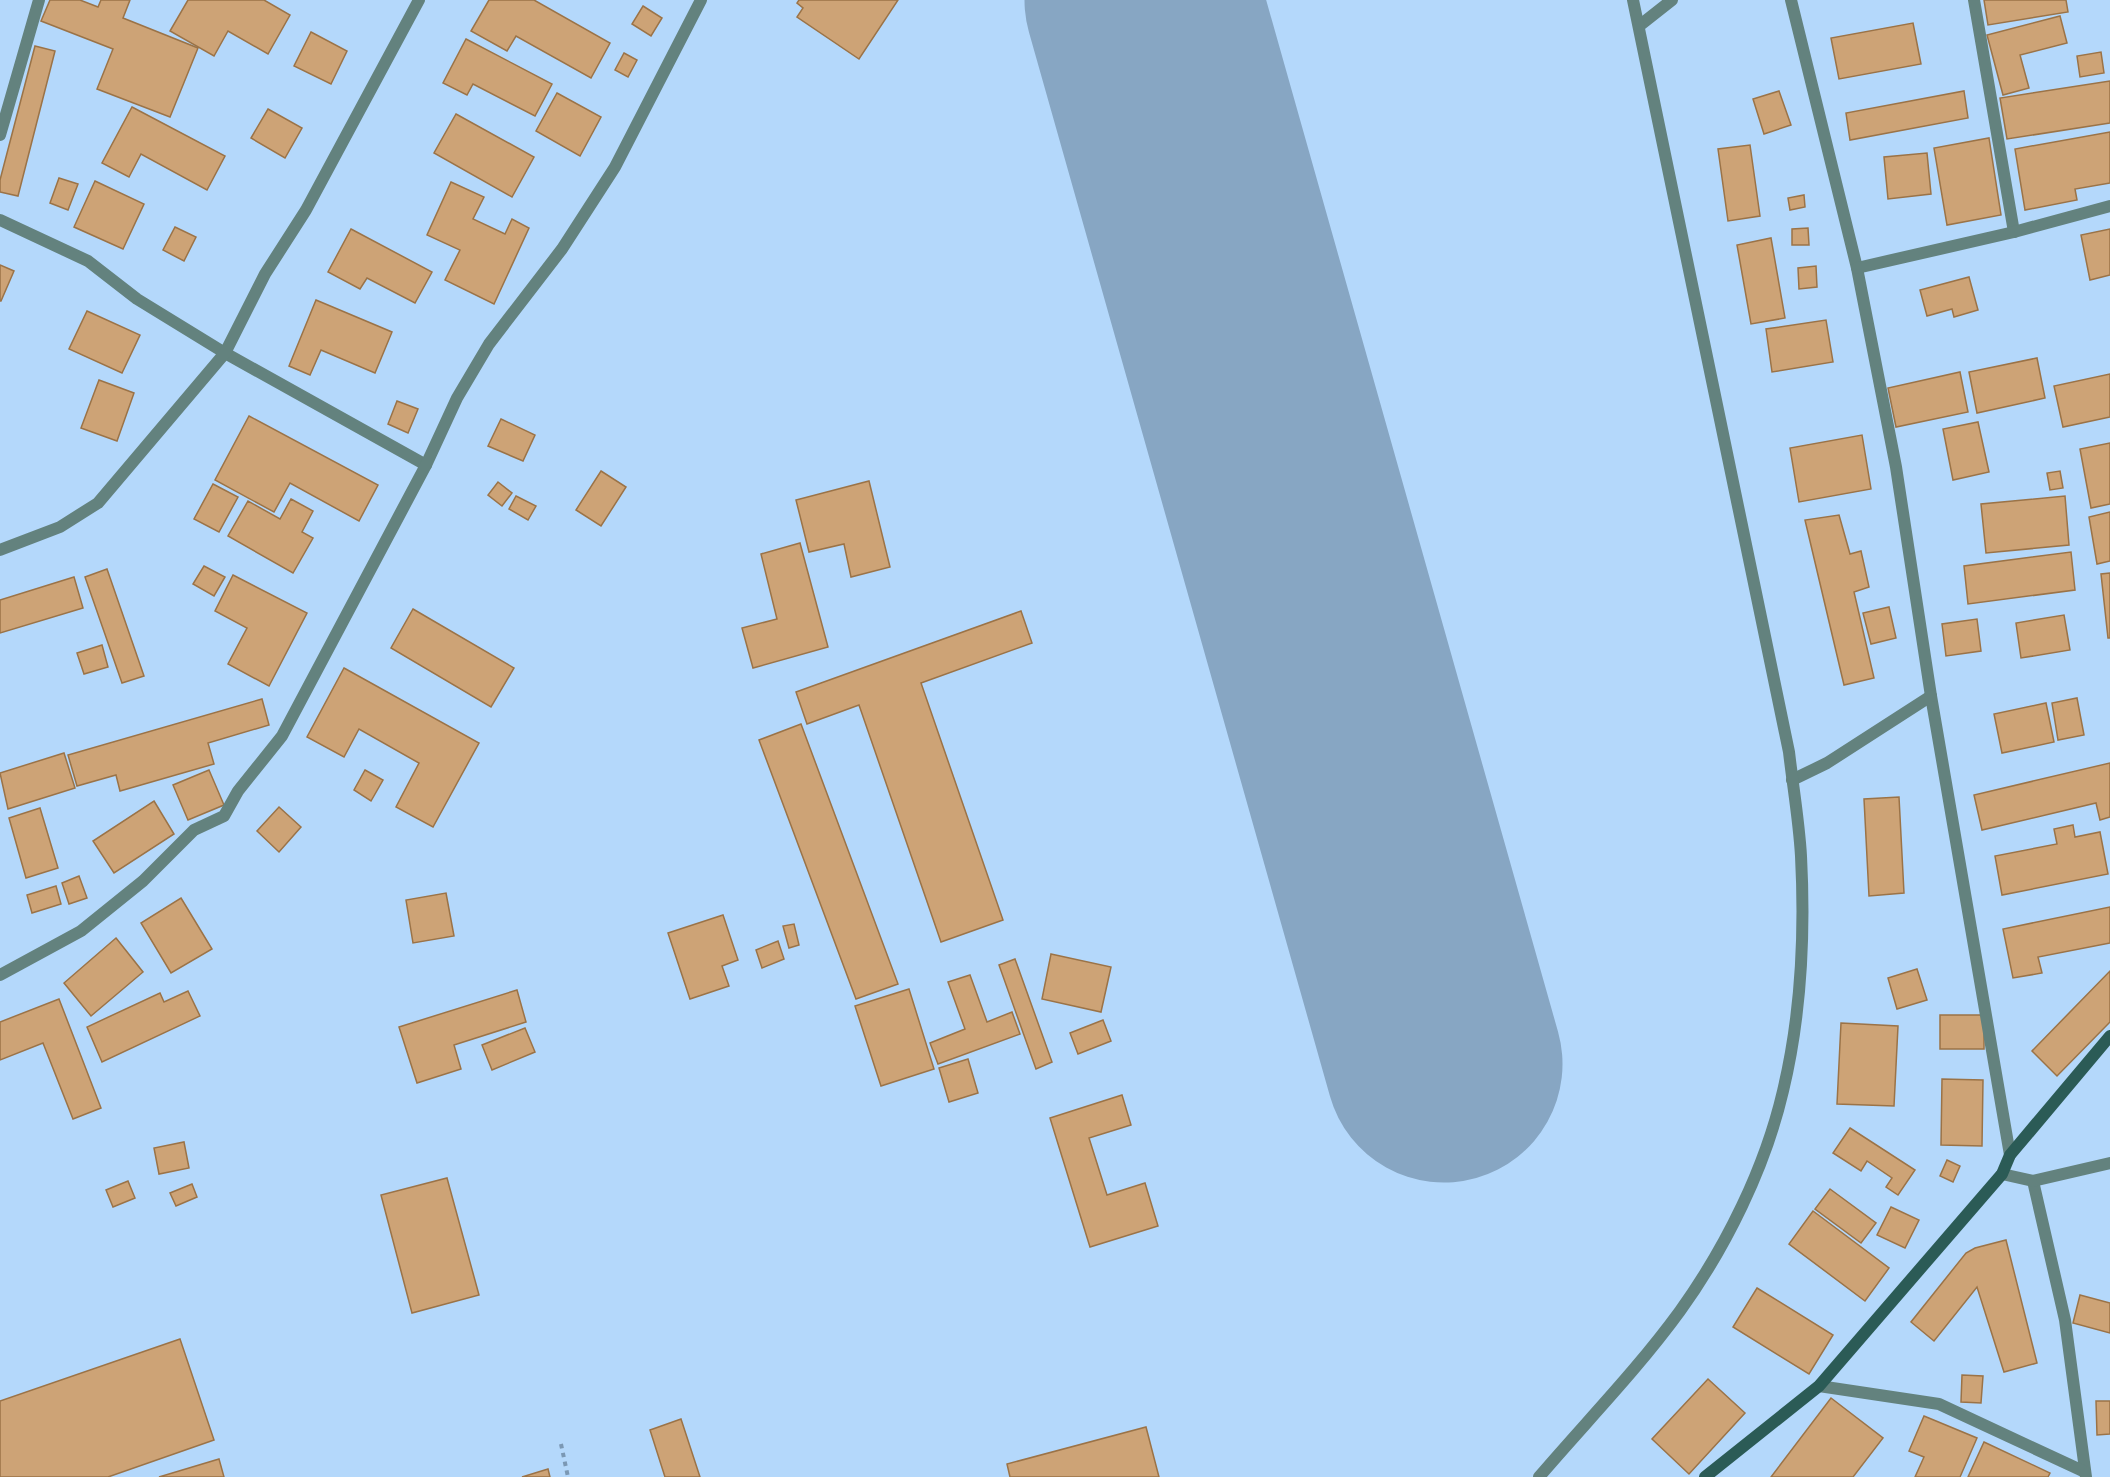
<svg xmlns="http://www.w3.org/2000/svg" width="2110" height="1477" font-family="Cabin,sans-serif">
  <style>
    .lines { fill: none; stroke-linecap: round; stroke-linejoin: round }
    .runway { stroke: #87a6c3; stroke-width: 237 }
    .building { fill: #cda376; stroke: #9b7347; stroke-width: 1.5 }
    .path { stroke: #7b98b4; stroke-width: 4; stroke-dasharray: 4.5 4.5; stroke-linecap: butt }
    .minor { stroke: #63827e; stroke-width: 12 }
    .secondary { stroke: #2b5b56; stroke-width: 12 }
  </style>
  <rect width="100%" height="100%" fill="#b4d8fb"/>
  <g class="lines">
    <polyline class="runway" points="1143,0 1444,1064"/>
  </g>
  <g class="building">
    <polygon points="50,0 80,0 98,7 101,0 130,0 123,18 198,48 170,117 97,89 113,49 41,21"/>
    <polygon points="188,0 264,0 290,15 268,54 228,31 214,56 170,31"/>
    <polygon points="489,0 534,0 610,43 591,78 516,36 507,51 471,31"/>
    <polygon points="799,0 898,0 859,59 797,17 803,8 797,3"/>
    <polygon points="1984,0 2066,0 2068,12 1988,25"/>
    <polygon points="643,6 662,18 651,36 632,24"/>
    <polygon points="2060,16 2067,43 2020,55 2029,88 2003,95 1987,35"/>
    <polygon points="1913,23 1921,64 1839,79 1831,38"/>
    <polygon points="311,32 347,51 331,84 294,66"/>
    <polygon points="466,39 552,84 535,116 473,84 467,95 443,83"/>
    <polygon points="35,46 55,51 18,196 0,192 0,180"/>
    <polygon points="2101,52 2104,73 2080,77 2077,56"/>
    <polygon points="624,53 637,60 628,77 615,70"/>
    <polygon points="2110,81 2110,123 2007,139 2000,98"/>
    <polygon points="1779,91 1791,125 1764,134 1753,99"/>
    <polygon points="1964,91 1968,118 1850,140 1846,113"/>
    <polygon points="557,93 601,117 580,156 536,131"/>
    <polygon points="132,107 225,156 207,190 141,154 129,177 102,163"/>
    <polygon points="268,109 302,128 285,158 251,138"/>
    <polygon points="456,114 534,157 512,197 434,153"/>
    <polygon points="2110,132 2110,183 2075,189 2077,200 2025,210 2015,149"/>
    <polygon points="1989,138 2001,215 1947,225 1934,148"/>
    <polygon points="1750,145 1760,216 1728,221 1718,149"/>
    <polygon points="1927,153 1931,194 1888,199 1884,157"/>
    <polygon points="59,178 78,184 68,210 50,203"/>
    <polygon points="95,181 144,204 123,249 74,227"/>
    <polygon points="451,182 484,197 473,219 505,234 512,219 529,228 494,304 445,280 460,250 427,235"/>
    <polygon points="1804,195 1805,207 1790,210 1788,198"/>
    <polygon points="175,227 196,237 184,261 163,250"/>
    <polygon points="1808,228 1809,245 1792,245 1792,229"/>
    <polygon points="351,229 432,272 415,303 367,278 360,289 328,272"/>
    <polygon points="2110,229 2110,275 2090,280 2081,235"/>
    <polygon points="1771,238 1785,318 1751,324 1737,245"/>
    <polygon points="0,265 14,271 1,301 0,301"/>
    <polygon points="1816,266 1817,287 1799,289 1798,268"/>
    <polygon points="1969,277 1978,310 1954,317 1952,309 1927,316 1920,290"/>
    <polygon points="316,300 392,332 375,373 321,350 310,375 289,366"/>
    <polygon points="87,311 140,335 122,373 69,349"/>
    <polygon points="1826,320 1833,362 1772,372 1766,329"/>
    <polygon points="2037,358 2045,398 1977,413 1969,372"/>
    <polygon points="1960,372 1968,412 1896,427 1888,388"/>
    <polygon points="2110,374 2110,417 2063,427 2054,386"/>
    <polygon points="99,380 134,393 117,441 81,428"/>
    <polygon points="397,401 418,409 408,433 388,424"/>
    <polygon points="249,416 378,485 359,521 290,483 274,512 215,480"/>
    <polygon points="501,419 535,435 523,461 488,446"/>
    <polygon points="1978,422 1989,472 1953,480 1943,429"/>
    <polygon points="1862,435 1871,489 1799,502 1790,448"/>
    <polygon points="2110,443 2110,504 2091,508 2080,449"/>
    <polygon points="601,471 626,487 601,526 576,510"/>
    <polygon points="2060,471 2063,488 2050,490 2047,473"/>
    <polygon points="869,481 890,567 851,577 844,544 809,552 796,500"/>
    <polygon points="498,482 512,493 502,506 488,495"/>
    <polygon points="213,484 238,497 219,532 194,519"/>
    <polygon points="516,496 536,506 528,520 509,509"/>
    <polygon points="2065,496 2069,545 1986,553 1981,504"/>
    <polygon points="291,499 313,511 302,532 313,538 293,573 228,536 248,501 280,519"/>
    <polygon points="2110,512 2110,561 2097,564 2089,517"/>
    <polygon points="1839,515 1850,554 1861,551 1869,587 1854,592 1874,678 1844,685 1805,520"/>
    <polygon points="800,543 828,647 753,668 742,628 777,619 761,554"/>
    <polygon points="2071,552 2075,590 1968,604 1964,566"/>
    <polygon points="204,566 225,577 214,596 193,584"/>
    <polygon points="107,569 144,676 122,683 85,577"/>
    <polygon points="2110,573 2110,638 2108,638 2101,574"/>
    <polygon points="233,575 307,613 269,686 228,664 247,628 215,611"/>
    <polygon points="74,577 83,608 0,633 0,600"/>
    <polygon points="1889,607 1896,638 1871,644 1863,613"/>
    <polygon points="413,609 514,668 491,707 391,648"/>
    <polygon points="1021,611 1032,643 921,683 1003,920 941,942 859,705 807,724 796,692"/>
    <polygon points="2064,615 2070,650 2021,658 2016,623"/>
    <polygon points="1977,619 1981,651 1946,656 1942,624"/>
    <polygon points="102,645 108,667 84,674 77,653"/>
    <polygon points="344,668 479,743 433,827 396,807 419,763 359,729 344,757 307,737"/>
    <polygon points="2077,698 2084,735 2058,740 2052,703"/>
    <polygon points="262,699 269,725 208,743 214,764 120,791 116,775 77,786 68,755"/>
    <polygon points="2046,703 2054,742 2002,753 1994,714"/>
    <polygon points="801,724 898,984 856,999 759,740"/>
    <polygon points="64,753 75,788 8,809 0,773"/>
    <polygon points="2110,763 2110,817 2100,820 2096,803 1982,830 1974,795"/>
    <polygon points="209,770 224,805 188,820 173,785"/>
    <polygon points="365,770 383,780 371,801 354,790"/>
    <polygon points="1899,797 1904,893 1869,896 1864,799"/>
    <polygon points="154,801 174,834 114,873 93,841"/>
    <polygon points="279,807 301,827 279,852 257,831"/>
    <polygon points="40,808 58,868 26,878 9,818"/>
    <polygon points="2073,825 2075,837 2100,832 2108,874 2002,895 1995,856 2057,844 2054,829"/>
    <polygon points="79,876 87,898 69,904 62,883"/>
    <polygon points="56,886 61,904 32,913 27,895"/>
    <polygon points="446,893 454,936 413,943 406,900"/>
    <polygon points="181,898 212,949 171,973 141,923"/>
    <polygon points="2110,907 2110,943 2038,957 2042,973 2013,978 2003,929"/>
    <polygon points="723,915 738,960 722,966 729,986 690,999 668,933"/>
    <polygon points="794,924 799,945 789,948 783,926"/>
    <polygon points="116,938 143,972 91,1016 64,983"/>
    <polygon points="778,941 784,959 762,968 756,950"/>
    <polygon points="1051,954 1111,967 1101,1012 1042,999"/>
    <polygon points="1015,959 1052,1062 1036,1069 999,965"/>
    <polygon points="1917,969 1927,1000 1897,1009 1888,978"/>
    <polygon points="2110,971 2110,1022 2057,1076 2032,1051"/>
    <polygon points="970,975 987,1022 1012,1012 1020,1034 938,1064 930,1043 965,1029 948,982"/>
    <polygon points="909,989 934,1069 881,1086 855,1006"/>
    <polygon points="517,990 526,1022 454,1045 461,1069 417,1083 399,1027"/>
    <polygon points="188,991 200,1016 102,1062 87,1027 160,993 164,1002"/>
    <polygon points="59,999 101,1108 73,1119 43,1043 0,1060 0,1022"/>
    <rect x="1940" y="1015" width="44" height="34"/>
    <polygon points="1103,1020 1111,1041 1078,1054 1070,1033"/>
    <polygon points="1841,1023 1898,1026 1894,1106 1837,1104"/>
    <polygon points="525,1028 535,1052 492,1070 482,1045"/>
    <polygon points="968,1059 978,1093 949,1102 939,1068"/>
    <polygon points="1942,1079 1983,1080 1982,1146 1941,1145"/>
    <polygon points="1122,1095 1131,1125 1089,1138 1107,1195 1145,1183 1158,1226 1090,1247 1050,1118"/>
    <polygon points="1850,1128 1915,1170 1898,1195 1886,1187 1892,1178 1867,1161 1861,1171 1833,1153"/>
    <polygon points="184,1142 189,1168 159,1174 154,1148"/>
    <polygon points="1947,1160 1960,1166 1953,1182 1940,1176"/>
    <polygon points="447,1178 479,1295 412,1313 381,1195"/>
    <polygon points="128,1181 135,1198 113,1207 106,1190"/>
    <polygon points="192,1184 197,1197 176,1206 170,1193"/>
    <polygon points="1830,1189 1876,1223 1861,1243 1815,1209"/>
    <polygon points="1891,1207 1919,1220 1905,1248 1877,1235"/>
    <polygon points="1813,1211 1889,1268 1865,1301 1789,1244"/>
    <polygon points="2006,1240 2037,1363 2004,1372 1977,1287 1934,1341 1911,1322 1966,1253 1975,1248"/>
    <polygon points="1757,1288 1833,1335 1809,1374 1733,1327"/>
    <polygon points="2080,1295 2110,1303 2110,1333 2073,1323"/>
    <polygon points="180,1339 214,1440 108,1477 0,1477 0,1401"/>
    <polygon points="1962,1375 1983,1376 1981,1403 1961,1402"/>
    <polygon points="1708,1379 1745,1413 1689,1474 1652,1439"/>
    <polygon points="1831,1398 1883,1438 1853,1477 1771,1477"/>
    <polygon points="2096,1401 2110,1401 2110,1434 2097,1435"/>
    <polygon points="1924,1416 1977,1438 1960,1477 1915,1477 1924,1457 1909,1451"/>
    <polygon points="681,1419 700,1477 665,1477 650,1430"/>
    <polygon points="1146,1427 1159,1477 1010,1477 1007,1464"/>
    <polygon points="1984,1442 2050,1473 2048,1477 1968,1477"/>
    <polygon points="219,1459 224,1477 159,1477"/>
    <polygon points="548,1469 550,1477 522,1477"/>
  </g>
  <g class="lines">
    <polyline class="path" points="561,1444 568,1477"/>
    <g class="minor">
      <polyline points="1791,0 1857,268 1896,467 1931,696 2010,1155"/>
      <polyline points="1974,0 2014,232"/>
      <polyline points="1639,26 1672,0"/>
      <polyline points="0,135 39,0"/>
      <polyline points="0,220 88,261 137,299 225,353 426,465"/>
      <polyline points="1857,268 2014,232 2110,206"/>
      <polyline points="0,550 60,527 98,503 225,353 265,274 306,210 419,0"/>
      <polyline points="1792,780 1827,763 1931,696"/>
      <polyline points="0,975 81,931 143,881 194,830 224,816 238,791 282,736 426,465 457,398 489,344 562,249 615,167 701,0"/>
      <polyline points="2002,1174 2033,1181 2065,1320 2086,1477"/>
      <polyline points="2033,1181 2110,1163"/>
      <polyline points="1819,1386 1939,1404 2085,1472"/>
      <path d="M1539,1477c47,-55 98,-107 141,-166 46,-64 85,-143 103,-220 18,-75 22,-158 18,-235 -2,-35 -8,-69 -12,-104l-156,-752"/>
    </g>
    <polyline class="secondary" points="1705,1477 1819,1386 2002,1174 2010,1155 2110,1036"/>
  </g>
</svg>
